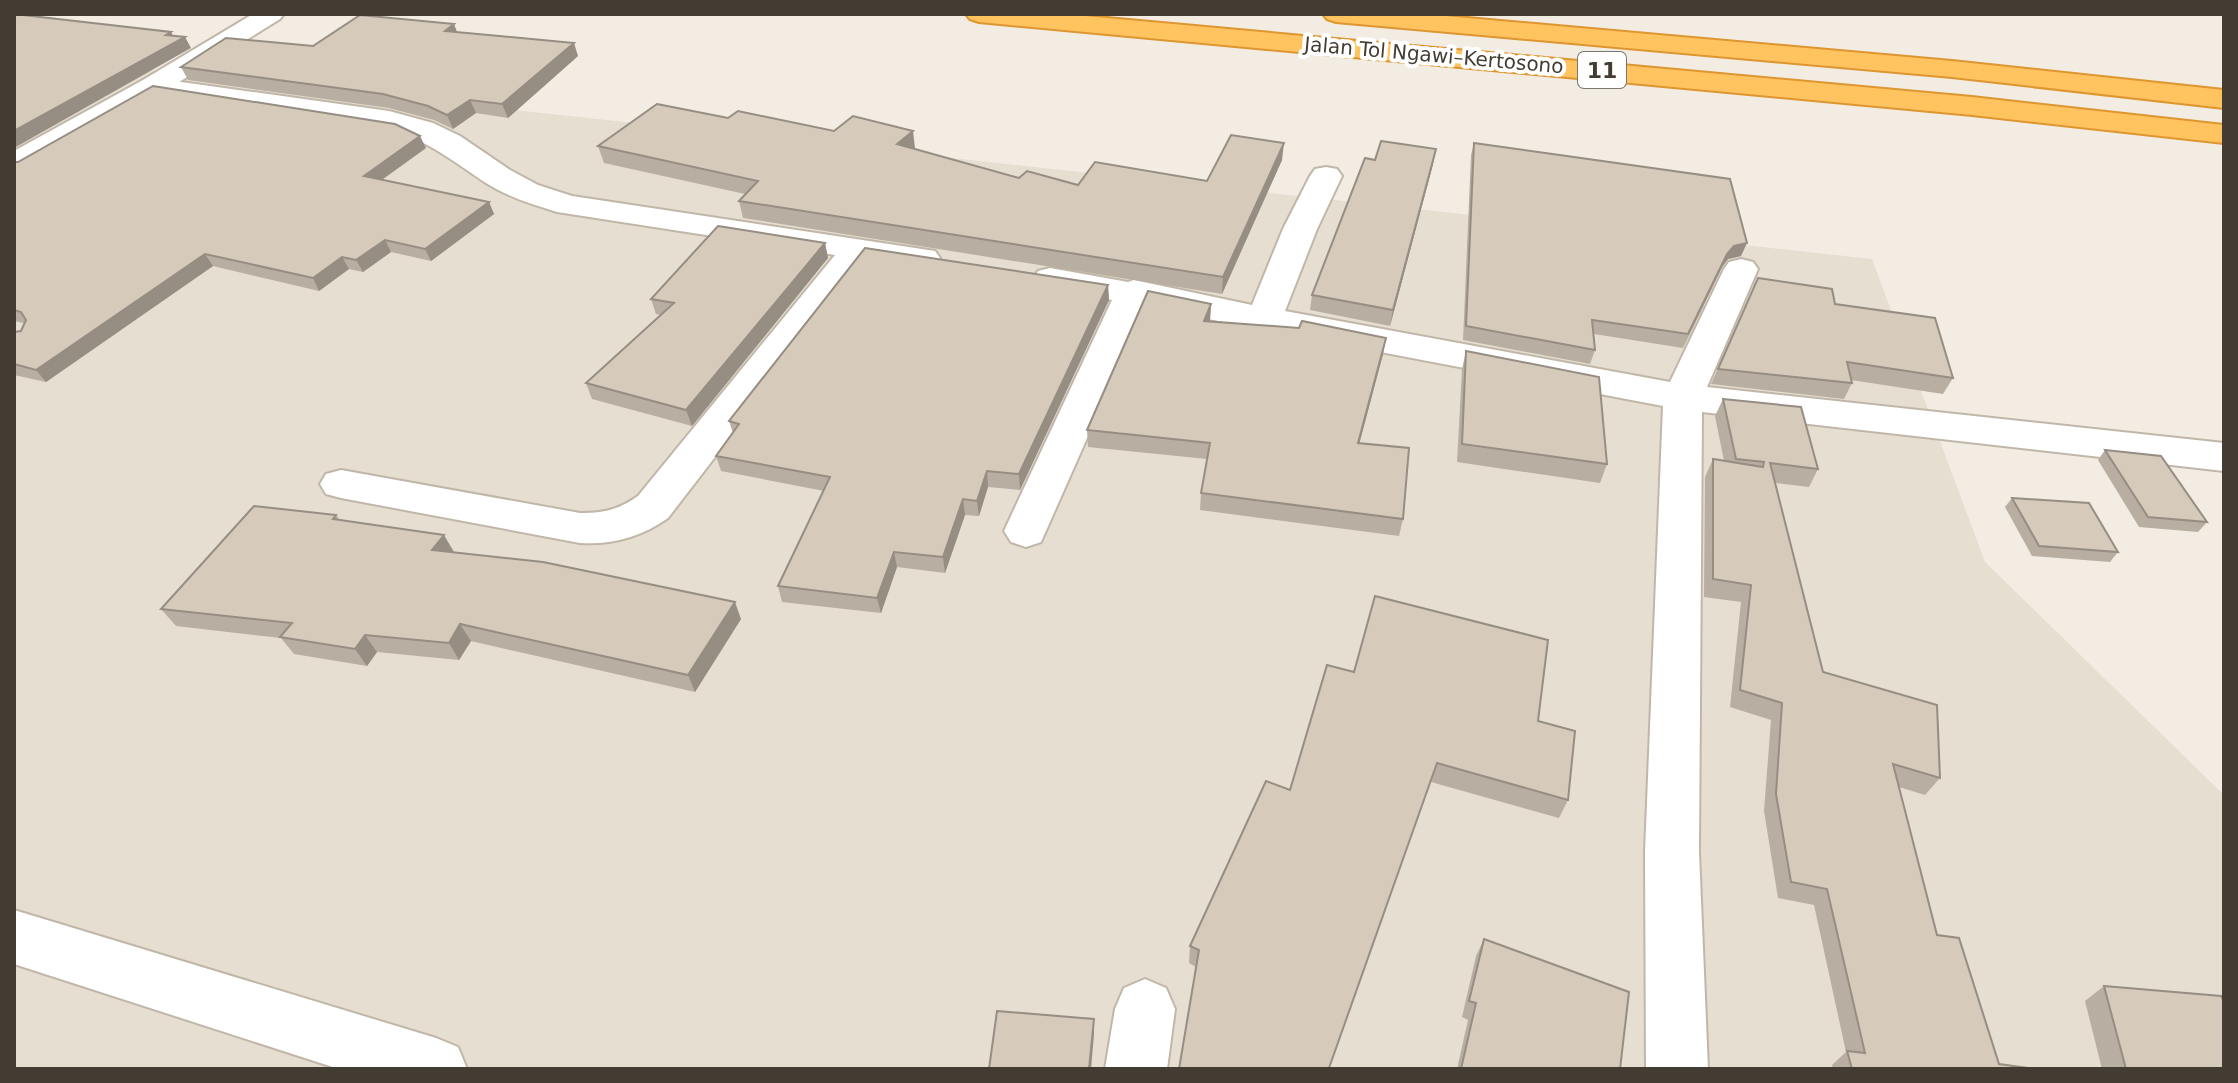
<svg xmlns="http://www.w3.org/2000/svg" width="2238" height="1083" font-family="'DejaVu Sans',sans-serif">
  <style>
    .residential { fill: #e6ded1 }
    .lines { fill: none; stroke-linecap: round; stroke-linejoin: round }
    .minor-casing { stroke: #c0b7a8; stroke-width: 4 }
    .tertiary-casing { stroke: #c0b7a8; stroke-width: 4 }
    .motorway-casing { stroke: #de9630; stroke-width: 4 }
    .minor { fill: #fff; fill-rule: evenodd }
    .tertiary { fill: #fff; fill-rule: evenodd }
    .motorway { fill: #ffc360; fill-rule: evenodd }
    .wall { fill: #b8aea1 }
    .shaded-wall { fill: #968d83 }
    .building { fill: #d6cabb; stroke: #968d83; stroke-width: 2 }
    .labels { text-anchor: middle; stroke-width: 8; stroke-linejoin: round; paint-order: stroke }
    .far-street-label { font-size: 20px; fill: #433c33; stroke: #fff }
    .shield { fill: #fff; stroke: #7b7670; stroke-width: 2 }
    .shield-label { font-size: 22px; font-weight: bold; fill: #433c33 }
  </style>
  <rect width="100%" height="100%" fill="#f2ece3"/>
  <polygon class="residential" points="14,55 1872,259 1985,562 2224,795 2224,1069 14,1069"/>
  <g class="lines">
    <defs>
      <g id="minor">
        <path d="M153,78l236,33 44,12 27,13 50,34 28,15 34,11 363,55 5,7 -5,7 -12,3 -56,-8 -199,258c-27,19 -55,27 -88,25l-239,-45 -15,-4 -6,-10 6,-10 15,-4 239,43c24,0 38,-3 58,-17l197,-241 -278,-43c-25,-8 -49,-15 -71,-29 -33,-22 -60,-44 -99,-54l-244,-37 -4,-6 4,-6z"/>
        <polygon points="1326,167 1337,169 1342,176 1317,229 1285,311 1670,382 1724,269 1729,262 1741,259 1753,262 1758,269 1707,387 2224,443 2224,471 1702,412 1699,852 1708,1069 1646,1069 1645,852 1663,406 1145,307 1041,542 1026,547 1011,542 1004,531 1112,300 1038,285 1033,278 1038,271 1050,268 1128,282 1134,280 1252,305 1283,229 1310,176 1315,169"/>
        <polygon points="14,910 436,1038 458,1047 467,1069 339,1069 14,964"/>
        <polygon points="1145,979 1166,988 1175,1009 1167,1069 1105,1069 1115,1009 1124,988"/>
      </g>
      <polygon id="tertiary" points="253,14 284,14 280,19 163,92 25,171 14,173 14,151 143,80"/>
      <g id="motorway">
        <polygon points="966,14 1063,14 1972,97 2224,125 2224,143 1972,115 979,22 970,19"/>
        <polygon points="1323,14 1423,14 1952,61 2224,90 2224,108 1952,77 1336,22 1327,19"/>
      </g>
    </defs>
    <use href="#minor" class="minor-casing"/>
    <use href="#tertiary" class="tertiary-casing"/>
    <use href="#motorway" class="motorway-casing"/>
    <use href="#minor" class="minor"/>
    <use href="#tertiary" class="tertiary"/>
    <use href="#motorway" class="motorway"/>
  </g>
  <g class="wall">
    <polygon points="457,32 578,56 508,118 476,113 453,129 434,120 389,108 188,80 181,67 313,46"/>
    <polygon points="1474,143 1741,256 1728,259 1722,267 1683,348 1594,334 1595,350 1590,364 1463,340 1471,155"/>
    <polygon points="598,146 915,148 914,149 1019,178 1078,185 1207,181 1282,160 1222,294 743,218 739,201 745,194 604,163"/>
    <polygon points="426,148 382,180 489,202 494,214 431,261 391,252 363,272 349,269 319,291 213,266 46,382 14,375 14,332 21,331 24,323 14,321 14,162"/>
    <polygon points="1375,160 1433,164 1390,326 1310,310 1312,295"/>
    <polygon points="825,243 828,258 692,426 592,399 586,383 660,315 656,314 651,299"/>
    <polygon points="1758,278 1835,304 1953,378 1943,394 1851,380 1852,383 1844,399 1711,384"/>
    <polygon points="1108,285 1109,300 1020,490 988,487 979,516 965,515 945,573 897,567 881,613 782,602 778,586 824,491 721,471 716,456 733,433 729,421"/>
    <polygon points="1211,304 1210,321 1383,354 1359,443 1403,519 1399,536 1200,510 1201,493 1207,459 1088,447 1087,430"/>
    <polygon points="1466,351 1607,464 1600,483 1457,462 1462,369"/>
    <polygon points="1723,399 1818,469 1809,487 1775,483 1823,672 1940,778 1925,795 1899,787 1937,935 1999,1064 2035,1069 1833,1069 1832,1065 1846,1052 1814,905 1778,898 1764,811 1771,720 1730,707 1741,602 1704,597 1705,477 1713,459 1724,461 1715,416"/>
    <polygon points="2105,450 2207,522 2198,532 2139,527 2098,460"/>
    <polygon points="2012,498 2118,552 2110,562 2032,556 2005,507"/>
    <polygon points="336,515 340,520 454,552 741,619 695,692 471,641 459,660 377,652 367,666 294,654 281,638 176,626 161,609"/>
    <polygon points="1538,721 1568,800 1559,818 1431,782 1179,1069 1196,967 1189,963 1190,946 1290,790"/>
    <polygon points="1484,939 1620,1069 1457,1069 1468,1020 1462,1017 1476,956"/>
    <polygon points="2104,986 2224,1069 2102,1069 2085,1001"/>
  </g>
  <g class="shaded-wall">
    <polygon points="454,24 459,37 445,31"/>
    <polygon points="171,32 176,42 185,37 191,48 14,148 14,131"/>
    <polygon points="574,43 578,56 508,118 502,104"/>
    <polygon points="470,100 476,113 453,129 447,115"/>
    <polygon points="913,131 915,148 899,161 897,144"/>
    <polygon points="420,136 426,148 370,188 364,176"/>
    <polygon points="1284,143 1282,160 1222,294 1223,277"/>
    <polygon points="1436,149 1433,164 1390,326 1393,310"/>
    <polygon points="489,202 494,214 431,261 425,249"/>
    <polygon points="385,240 391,252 363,272 356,260"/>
    <polygon points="825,243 828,258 692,426 686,410"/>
    <polygon points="1747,243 1741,256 1728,259 1722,267 1683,348 1727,254 1734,246"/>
    <polygon points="205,254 213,266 46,382 36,370"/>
    <polygon points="342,257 349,269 319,291 313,278"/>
    <polygon points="1108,285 1109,300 1020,490 1019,474"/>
    <polygon points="1211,304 1210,320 1203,337 1204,321"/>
    <polygon points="1386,338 1383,354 1355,460 1358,443"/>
    <polygon points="987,471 988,487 979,516 977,501"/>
    <polygon points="963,499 965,515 945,573 943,557"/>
    <polygon points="444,535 454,552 432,550"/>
    <polygon points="894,552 897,567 881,613 877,598"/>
    <polygon points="735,602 741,619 695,692 688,675"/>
    <polygon points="460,624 471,641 459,660 449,643"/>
    <polygon points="365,635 377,652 367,666 355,649"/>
    <polygon points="1094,1019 1094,1034 1091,1069 1089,1069"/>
  </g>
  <g class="building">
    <polygon points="14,14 171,32 166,35 185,37 14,131"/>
    <polygon points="360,15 454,24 445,31 574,43 502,104 470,100 447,115 428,106 383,94 181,67 226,38 313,46"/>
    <polygon points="153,86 395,124 420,136 364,176 489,202 425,249 385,240 356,260 342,257 313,278 205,254 36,370 14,364 14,332 21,331 26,320 21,312 14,310 14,162 18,162"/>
    <polygon points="657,104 728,118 738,111 834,131 853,116 913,131 897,144 1019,178 1027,171 1078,185 1095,162 1207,181 1231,135 1284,143 1223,277 739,201 758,181 598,146"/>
    <polygon points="1381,141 1436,149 1393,310 1312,295 1365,158 1375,160"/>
    <polygon points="1474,143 1730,179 1747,243 1734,246 1727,254 1688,334 1592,320 1595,350 1466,326"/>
    <polygon points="718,226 825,243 686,410 586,383 674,303 651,299"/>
    <polygon points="865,248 1108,285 1019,474 987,471 977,501 963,499 943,557 894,552 877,598 778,586 830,477 716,456 739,424 729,421"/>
    <polygon points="1758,278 1832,289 1835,304 1935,318 1953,378 1847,362 1852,383 1718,369"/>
    <polygon points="1148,291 1211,304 1204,321 1299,328 1302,321 1386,338 1358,443 1409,448 1403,519 1201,493 1210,443 1087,430"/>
    <polygon points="1466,351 1599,377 1607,464 1462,444"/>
    <polygon points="1723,399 1801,407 1818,469 1770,463 1823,672 1937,705 1940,778 1893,764 1937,935 1959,938 1999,1064 2035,1069 1852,1069 1847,1051 1865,1053 1827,889 1791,882 1776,794 1782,703 1740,690 1751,585 1713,579 1713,459 1763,467 1764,462 1736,459"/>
    <polygon points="2105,450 2161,456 2207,522 2148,517"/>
    <polygon points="2012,498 2089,503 2118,552 2039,546"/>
    <polygon points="254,506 336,515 333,519 444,535 432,550 543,562 735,602 688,675 460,624 449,643 365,635 355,649 280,637 292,623 161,609"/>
    <polygon points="1375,596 1548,640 1538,721 1575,731 1568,800 1437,763 1329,1068 1333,1069 1179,1069 1199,950 1190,946 1266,781 1290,790 1327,665 1354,672"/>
    <polygon points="1484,939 1629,992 1620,1069 1461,1069 1476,1003 1469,1001"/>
    <polygon points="2104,986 2221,996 2224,1001 2224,1069 2126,1069"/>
    <polygon points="997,1011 1094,1019 1089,1069 989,1069"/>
  </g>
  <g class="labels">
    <g class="far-street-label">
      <text transform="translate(1434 55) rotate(5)" y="7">Jalan Tol Ngawi–Kertosono</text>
    </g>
    <rect class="shield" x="1578" y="52" width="48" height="36" rx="6"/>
    <g class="shield-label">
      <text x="1602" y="78">11</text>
    </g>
  </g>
  <rect width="2238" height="1083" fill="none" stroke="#433c33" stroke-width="32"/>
</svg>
